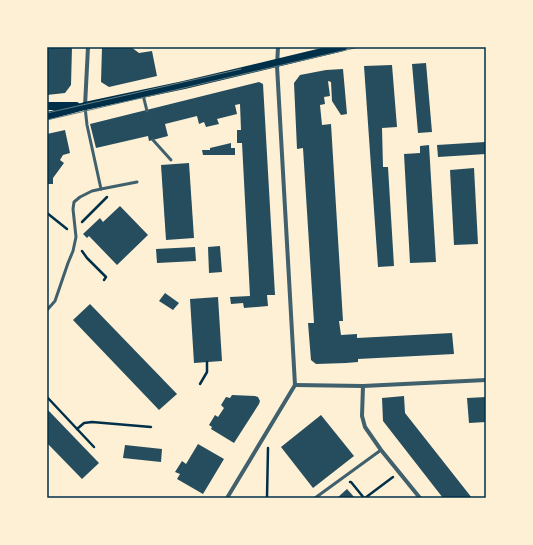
<svg xmlns="http://www.w3.org/2000/svg" width="533" height="545" font-family="'Noto Sans',sans-serif">
  <style>
    .building { fill: #264d5e }
    .lines { fill: none; stroke-linecap: round; stroke-linejoin: round }
    .path { stroke: #003049; stroke-width: 2.5 }
    .service { stroke: #3f606c; stroke-width: 3 }
    .minor { stroke: #3f606c; stroke-width: 4 }
    .secondary { stroke: #003049; stroke-width: 8 }
    .tram { stroke: #657d81; stroke-width: 1 }
    .neatline { fill: none; stroke: #003049; stroke-width: 1.5 }
  </style>
  <rect width="100%" height="100%" fill="#fdf0d5"/>
  <g class="building">
    <polygon points="47,47 72,47 71,85 65,93 47,95"/>
    <polygon points="102,47 131,47 139,53 152,51 157,76 109,87 101,82"/>
    <polygon points="426,63 432,132 418,133 412,64"/>
    <polygon points="392,65 397,127 382,128 383,167 388,167 394,266 378,267 364,66"/>
    <polygon points="343,69 347,114 341,115 332,101 331,82 328,81 330,96 324,97 325,104 320,105 322,125 331,124 343,321 339,321 341,335 357,334 357,338 452,333 454,354 358,359 358,362 346,363 316,364 311,360 308,323 314,323 303,148 297,149 294,83 300,75 326,70"/>
    <polygon points="259,82 263,84 275,295 267,295 268,306 244,308 243,303 231,304 230,297 250,296 242,143 237,143 237,130 241,130 240,104 235,105 237,114 217,119 219,124 206,127 204,122 199,124 197,116 165,124 168,136 149,141 148,136 96,148 90,124"/>
    <polygon points="65,130 70,153 63,155 60,160 64,163 53,178 53,184 47,184 47,134"/>
    <polygon points="485,142 486,154 438,157 437,145"/>
    <polygon points="231,143 231,148 235,148 235,155 203,155 202,150 210,150 210,148"/>
    <polygon points="429,145 436,262 410,263 404,154 420,153 420,146"/>
    <polygon points="189,163 194,238 166,240 161,165"/>
    <polygon points="474,168 478,244 454,245 450,170"/>
    <polygon points="120,206 148,235 117,265 89,236 87,238 83,234 100,218 103,222"/>
    <polygon points="220,246 222,272 209,273 208,247"/>
    <polygon points="195,247 196,261 157,263 156,249"/>
    <polygon points="165,293 179,303 173,310 159,301"/>
    <polygon points="218,297 222,361 194,363 190,299"/>
    <polygon points="90,304 177,394 159,410 73,320"/>
    <polygon points="232,395 255,396 258,397 260,401 259,404 234,443 211,429 212,427 209,425 215,415 218,417 224,408 221,405 226,397 230,398"/>
    <polygon points="404,396 405,413 472,498 443,498 383,421 382,398"/>
    <polygon points="486,397 486,422 469,423 467,398"/>
    <polygon points="47,409 99,463 82,479 47,443"/>
    <polygon points="321,415 354,456 313,488 281,447"/>
    <polygon points="198,444 224,459 203,494 177,479 180,474 175,472 182,461 186,464"/>
    <polygon points="125,445 162,449 161,462 123,458"/>
    <polygon points="347,489 355,498 337,498"/>
  </g>
  <g class="lines">
    <g class="path">
      <polyline points="47,213 67,229"/>
      <polyline points="82,222 107,197"/>
      <polyline points="82,251 87,258 106,277 104,280"/>
      <polyline points="200,384 207,372 207,362"/>
      <polyline points="47,397 94,447"/>
      <polyline points="77,429 84,423 92,422 151,427"/>
      <polyline points="350,482 351,482 364,498"/>
      <polyline points="267,498 268,448"/>
      <polyline points="365,498 393,477"/>
    </g>
    <g class="service">
      <polyline points="143,95 147,111"/>
      <polyline points="153,140 171,160"/>
      <polyline points="101,189 137,182"/>
      <polyline points="47,310 55,301 68,263 73,251 76,237 73,209 74,202 80,197 92,191 101,189 87,125 85,107"/>
      <polyline points="315,498 381,450"/>
    </g>
    <g class="minor">
      <polyline points="278,47 277,66 295,385"/>
      <polyline points="85,106 88,47"/>
      <polyline points="295,385 363,386 486,380"/>
      <polyline points="363,386 362,416 365,427 381,450 420,498"/>
      <polyline points="227,498 295,385"/>
    </g>
    <g class="secondary">
      <polyline points="47,106 76,106"/>
      <polyline points="47,116 85,106 184,85 343,47"/>
    </g>
    <g class="tram">
      <polyline points="47,113 241,69"/>
      <polyline points="47,120 359,47"/>
    </g>
  </g>
  <rect width="533" height="545" fill="none" stroke="#fdf0d5" stroke-width="96"/>
  <rect x="48" y="48" width="437" height="449" class="neatline"/>
</svg>
